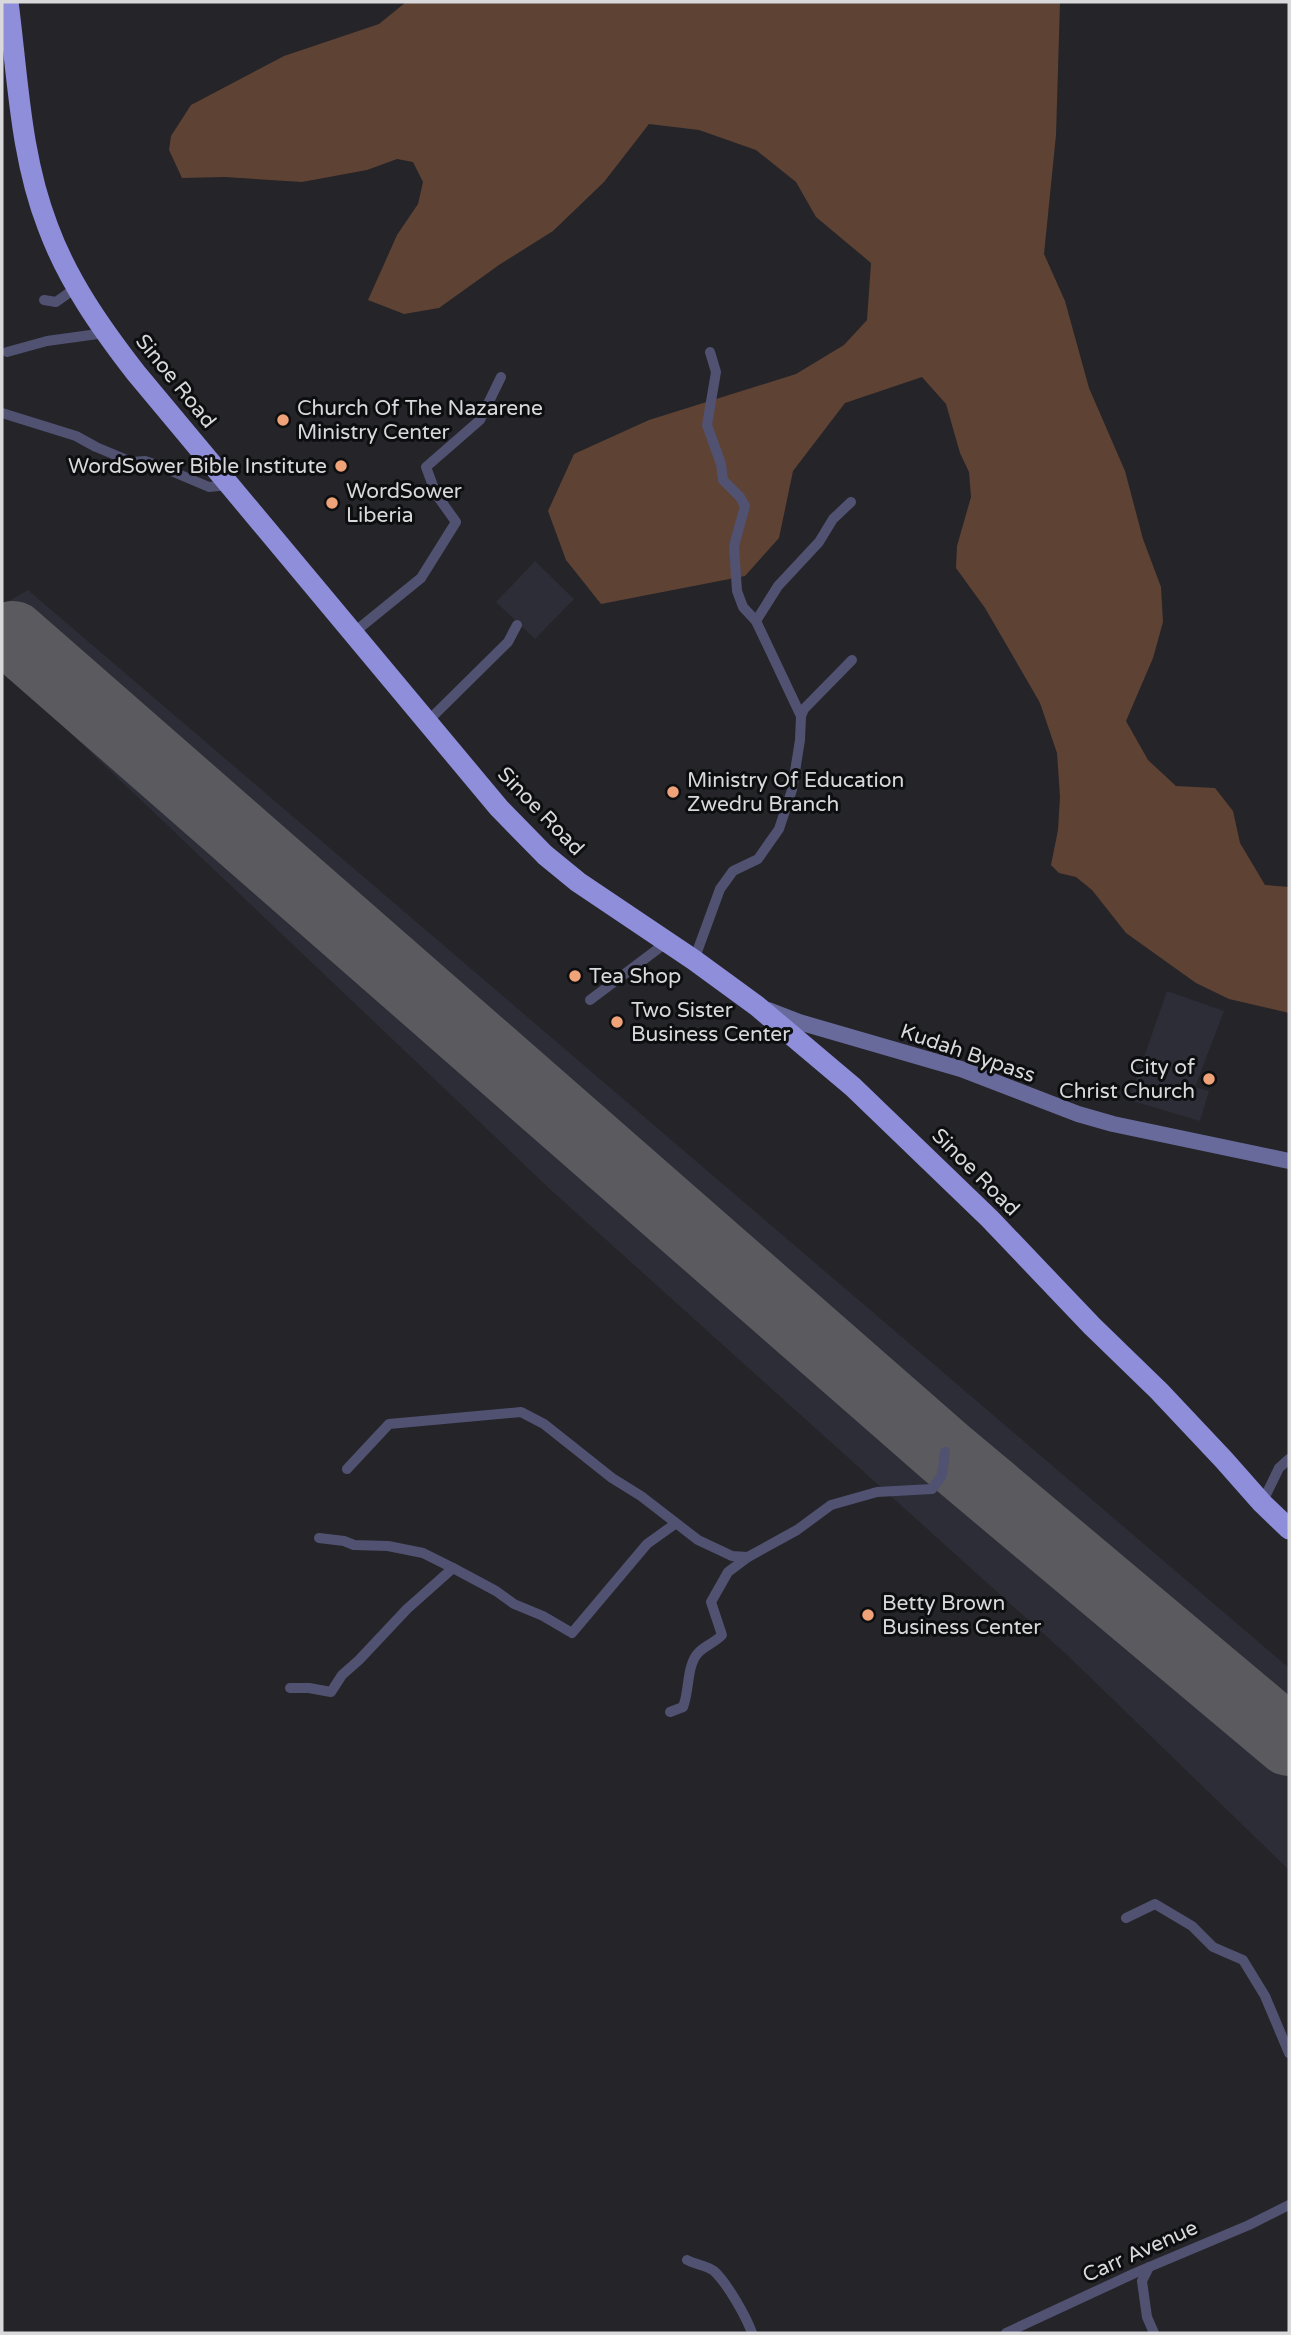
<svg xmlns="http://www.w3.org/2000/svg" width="1291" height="2335" font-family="'Varela Round',sans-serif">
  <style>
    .built { fill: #2c2d37 }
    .green { fill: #5e4234 }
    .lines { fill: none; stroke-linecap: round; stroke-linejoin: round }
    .runway { stroke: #5a5a5f; stroke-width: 70 }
    .street { stroke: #515271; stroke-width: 10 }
    .secondary { stroke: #696a9c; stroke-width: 16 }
    .highway { stroke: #8e8edb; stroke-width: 21 }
    .poi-dot { fill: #f0a279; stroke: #0d0e10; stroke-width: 2.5 }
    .labels { text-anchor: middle; stroke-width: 6; stroke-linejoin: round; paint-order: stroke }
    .street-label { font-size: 21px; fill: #d9d9dc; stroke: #0d0e10 }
    .poi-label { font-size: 21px; fill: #d9d9dc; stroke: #0d0e10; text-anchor: start }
  </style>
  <rect width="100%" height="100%" fill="#242429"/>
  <g class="built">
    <polygon points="535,561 574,599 535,639 496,602"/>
    <polygon points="28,590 1289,1668 1289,1870 1065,1653 553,1192 2,668 2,605"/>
    <polygon points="1167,991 1224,1011 1195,1087 1209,1091 1200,1121 1129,1100"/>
  </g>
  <polygon class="green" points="406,2 1060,2 1056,135 1044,254 1065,301 1089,388 1125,471 1143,539 1161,587 1163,622 1153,658 1126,721 1148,760 1176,786 1215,788 1233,811 1240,843 1265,885 1289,887 1289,1013 1229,999 1196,983 1126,933 1092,890 1076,877 1059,873 1051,865 1058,830 1060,797 1057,753 1040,703 1032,689 985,608 956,568 957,546 971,497 969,472 960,453 946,404 922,377 845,403 793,471 779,538 745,576 601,604 566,560 548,511 574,454 649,420 796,374 844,345 867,320 871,263 816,217 796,182 756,150 699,130 649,124 604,182 553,231 499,265 439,308 404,314 368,300 397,235 418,204 423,182 413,162 397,159 367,170 302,182 225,177 182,178 169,150 171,136 191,105 284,56 379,24"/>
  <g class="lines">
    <polyline class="runway" points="13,636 945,1452 1289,1741"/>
    <g class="street">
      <polyline points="44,300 56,302 77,287"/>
      <polyline points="7,352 47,341 105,333"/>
      <polyline points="2,413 76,436 96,447 132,462 145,461 157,465 209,487 228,485"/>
      <polyline points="756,621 778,586 819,542 833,519 851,502"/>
      <polyline points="352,634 421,578 456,522 436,494 426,467 480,420 501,377"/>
      <polyline points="801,716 804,709 852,660"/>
      <polyline points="428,721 508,642 517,625"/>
      <polyline points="694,960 720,889 733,871 758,859 779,829 792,790 800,740 801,716 756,621 743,607 737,591 734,546 745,506 740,497 723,480 721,464 707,425 716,372 710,352"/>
      <polyline points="590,1000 667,942"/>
      <polyline points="347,1469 389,1424 521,1412 544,1424 612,1478 641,1496 698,1540 732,1556 748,1557 797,1530 831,1505 877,1492 932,1489 942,1475 945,1452"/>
      <polyline points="1262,1503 1279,1468 1289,1459"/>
      <polyline points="319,1538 344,1541 354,1545 388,1546 423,1553 453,1568"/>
      <polyline points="290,1688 309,1688 331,1692 342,1675 359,1660 407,1609 453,1568 496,1591 514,1604 543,1616 572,1633 647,1544 675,1524"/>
      <path d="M670,1712l13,-5c7,-17 3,-42 16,-55 6,-6 15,-9 23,-17l-11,-33 17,-30 20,-15"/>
      <polyline points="1126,1918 1155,1904 1192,1926 1213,1947 1243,1960 1265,1996 1289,2053"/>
      <path d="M687,2260c7,4 21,6 27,11 13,12 32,45 38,62"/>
      <polyline points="1149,2267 1142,2281 1147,2317 1154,2333"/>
      <polyline points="1006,2333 1135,2273 1249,2225 1289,2205"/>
    </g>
    <polyline class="secondary" points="768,1010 799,1022 961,1069 1078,1114 1113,1124 1289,1161"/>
    <path class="highway" d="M8,2c10,76 12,153 40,225 20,54 53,101 88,146l363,435 46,47 33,27 116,78 63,46 96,81 137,132 102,107 67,65 65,69 38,43 27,26"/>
  </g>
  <g class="poi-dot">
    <circle cx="283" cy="420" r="7"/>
    <circle cx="341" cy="466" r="7"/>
    <circle cx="332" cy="503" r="7"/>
    <circle cx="673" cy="792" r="7"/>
    <circle cx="575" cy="976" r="7"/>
    <circle cx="617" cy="1022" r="7"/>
    <circle cx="1209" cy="1079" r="7"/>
    <circle cx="868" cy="1615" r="7"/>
  </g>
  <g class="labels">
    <g class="street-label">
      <text transform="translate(176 381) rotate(51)" y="7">Sinoe Road</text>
      <text transform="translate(541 811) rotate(46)" y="7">Sinoe Road</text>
      <text transform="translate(968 1053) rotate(19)" y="7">Kudah Bypass</text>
      <text transform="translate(976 1172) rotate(45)" y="7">Sinoe Road</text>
      <text transform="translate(1140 2251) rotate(-24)" y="7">Carr Avenue</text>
    </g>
    <g class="poi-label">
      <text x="297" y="415">Church Of The Nazarene<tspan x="297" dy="24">Ministry Center</tspan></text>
      <text x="327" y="473" text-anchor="end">WordSower Bible Institute</text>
      <text x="346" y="498">WordSower<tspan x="346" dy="24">Liberia</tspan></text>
      <text x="687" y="787">Ministry Of Education<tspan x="687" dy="24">Zwedru Branch</tspan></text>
      <text x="589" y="983">Tea Shop</text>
      <text x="631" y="1017">Two Sister<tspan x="631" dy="24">Business Center</tspan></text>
      <text x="1195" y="1074" text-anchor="end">City of<tspan x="1195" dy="24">Christ Church</tspan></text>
      <text x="882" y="1610">Betty Brown<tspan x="882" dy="24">Business Center</tspan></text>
    </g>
  </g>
  <rect width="1291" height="2335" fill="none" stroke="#d9d9dc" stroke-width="7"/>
</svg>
